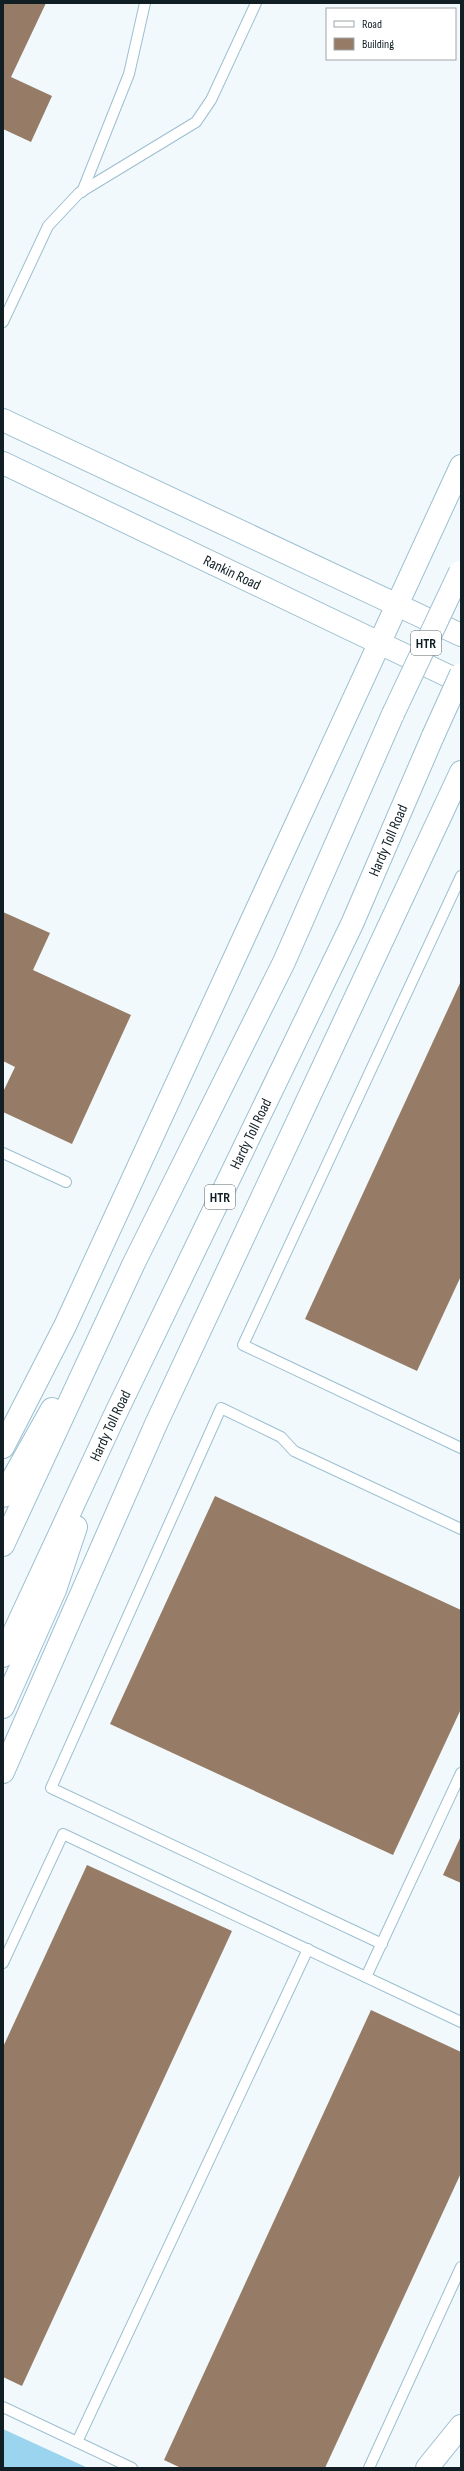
<svg xmlns="http://www.w3.org/2000/svg" width="464" height="2471" font-family="'Sofia Sans Condensed',sans-serif">
  <style>
    .green { fill: #9bd4ee }
    .building { fill: #967c66 }
    .lines { fill: none; stroke-linecap: round; stroke-linejoin: round }
    .lane-casing { stroke: #9cbfd0; stroke-width: 12 }
    .secondary-casing { stroke: #9cbfd0; stroke-width: 24 }
    .highway-casing { stroke: #9cbfd0; stroke-width: 24 }
    .lane { stroke: #fff; stroke-width: 10 }
    .secondary { stroke: #fff; stroke-width: 22 }
    .highway { stroke: #fff; stroke-width: 22 }
    .highway-bridge-casing { stroke: #9cbfd0; stroke-width: 24; stroke-linecap: butt }
    .highway-bridge { stroke: #fff; stroke-width: 22 }
    .labels { text-anchor: middle; stroke-width: 3.5; stroke-linejoin: round; paint-order: stroke }
    .shield { fill: #fff; stroke: #586266; stroke-width: 1 }
    .shield-label { font-size: 14px; font-weight: bold; fill: #111f25 }
    .street-label { font-size: 15px; fill: #111f25; stroke: #fff }
  </style>
  <rect width="100%" height="100%" fill="#f1f9fc"/>
  <polygon class="green" points="3,2429 88,2468 3,2468"/>
  <g class="building">
    <polygon points="3,3 46,3 11,77 52,96 31,142 3,129"/>
    <polygon points="3,912 50,933 33,970 131,1015 72,1144 3,1112 3,1092 15,1067 3,1061"/>
    <polygon points="461,981 461,1276 417,1371 305,1319"/>
    <polygon points="215,1496 461,1610 461,1709 393,1855 110,1724"/>
    <polygon points="461,1836 461,1883 443,1875"/>
    <polygon points="87,1865 232,1931 22,2386 3,2377 3,2047"/>
    <polygon points="371,2010 461,2052 461,2173 325,2468 181,2468 164,2460"/>
  </g>
  <g class="lines">
    <defs>
      <g id="lane">
        <polyline points="82,192 129,74 145,3"/>
        <polyline points="3,322 48,226 79,193 196,122 211,100 256,3"/>
        <polyline points="461,876 243,1345 461,1448"/>
        <polyline points="3,1153 66,1182"/>
        <polyline points="382,1944 51,1788 221,1408 281,1437 294,1451 461,1529"/>
        <polyline points="3,1963 63,1834 461,2022"/>
        <polyline points="366,1977 461,1773"/>
        <polyline points="3,2407 132,2468"/>
        <polyline points="77,2442 308,1949"/>
        <polyline points="369,2468 461,2267"/>
      </g>
      <g id="secondary">
        <polyline points="3,420 461,635"/>
        <path id="s1" d="M3,463l458,219"/>
        <polyline points="427,2468 461,2426"/>
      </g>
      <g id="highway">
        <polyline points="3,1447 65,1326 461,466"/>
        <polyline points="3,1496 52,1409"/>
        <polyline points="3,1545 134,1263 284,962 393,714"/>
        <path id="s2" d="M3,1656l110,-237 239,-495 81,-188"/>
        <polyline points="3,1707 55,1590 76,1527"/>
        <polyline points="3,1772 156,1424 461,772"/>
      </g>
    </defs>
    <use href="#lane" class="lane-casing"/>
    <use href="#secondary" class="secondary-casing"/>
    <use href="#highway" class="highway-casing"/>
    <use href="#lane" class="lane"/>
    <use href="#secondary" class="secondary"/>
    <use href="#highway" class="highway"/>
    <defs>
      <g id="highway-bridge">
        <polyline points="393,714 460,572"/>
        <polyline points="433,736 461,674"/>
      </g>
    </defs>
    <use href="#highway-bridge" class="highway-bridge-casing"/>
    <use href="#highway-bridge" class="highway-bridge"/>
  </g>
  <g class="labels">
    <g class="shield">
      <rect x="411" y="631" width="30" height="24" rx="3"/>
      <rect x="205" y="1185" width="30" height="24" rx="3"/>
    </g>
    <g class="shield-label">
      <text x="426" y="648">HTR</text>
      <text x="220" y="1202">HTR</text>
    </g>
    <g class="street-label">
      <text dy="5" stroke="none"><textPath href="#s1" startOffset="254">Rankin Road</textPath></text>
      <text dy="5" stroke="none"><textPath href="#s2" startOffset="902">Hardy Toll Road</textPath></text>
      <text dy="5" stroke="none"><textPath href="#s2" startOffset="578">Hardy Toll Road</textPath></text>
      <text dy="5" stroke="none"><textPath href="#s2" startOffset="254">Hardy Toll Road</textPath></text>
    </g>
  </g>
  <rect width="464" height="2471" fill="none" stroke="#111f25" stroke-width="8"/>
  <rect x="326" y="8" width="130" height="52" fill="#ffffff" stroke="#a0a5a8"/>
  <rect x="334" y="21" width="20" height="6" fill="#ffffff" stroke="#a0a5a8"/>
  <text x="362" y="28" font-size="12" fill="#111f25">Road</text>
  <rect x="334" y="38" width="20" height="12" fill="#967c66" stroke="#a0a5a8"/>
  <text x="362" y="48" font-size="12" fill="#111f25">Building</text>
</svg>
